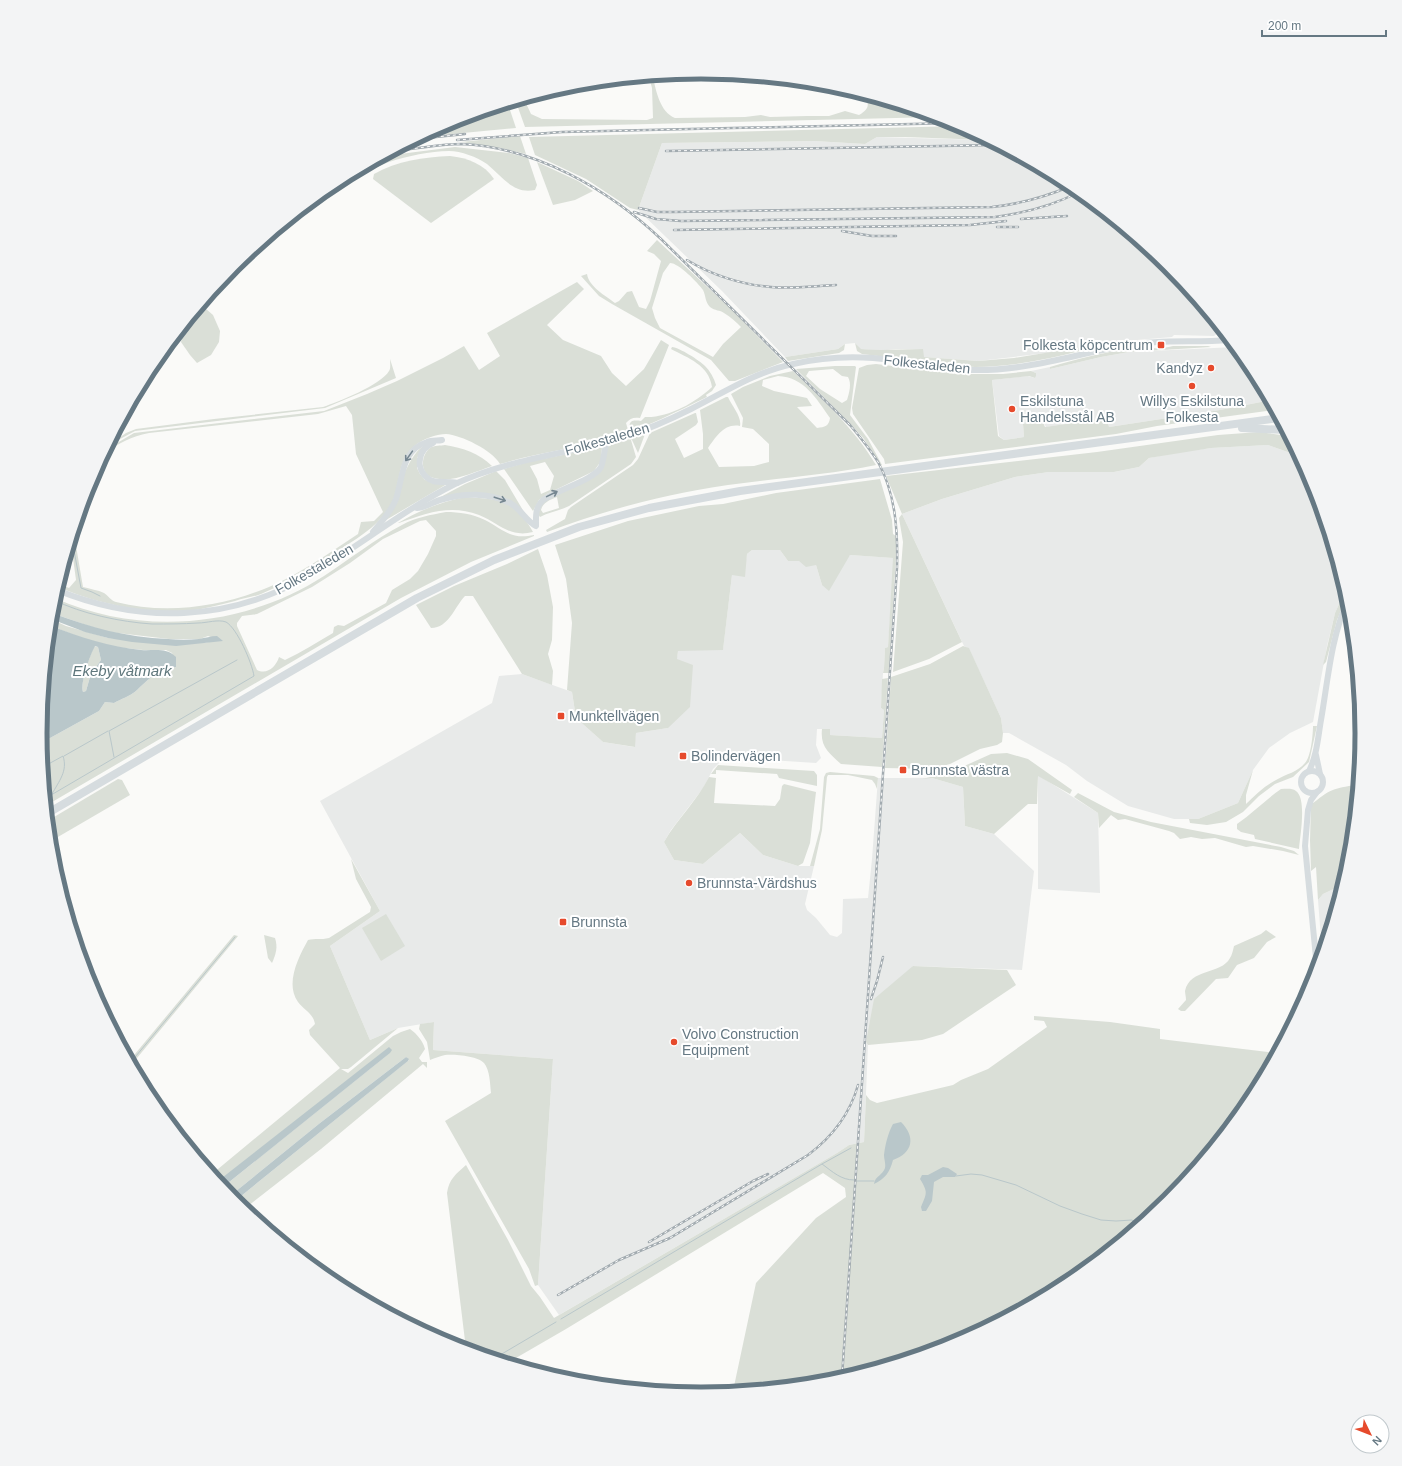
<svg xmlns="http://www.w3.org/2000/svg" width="1402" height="1466" font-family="Helvetica,sans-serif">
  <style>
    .built { fill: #e8eae9 }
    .green { fill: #dadfd7; fill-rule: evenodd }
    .water { fill: #b9c7ca; fill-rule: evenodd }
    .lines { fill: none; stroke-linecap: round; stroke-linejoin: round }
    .stream { stroke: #b9c7ca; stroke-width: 1 }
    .secondary { stroke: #d6dcdf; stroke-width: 6 }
    .highway { stroke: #d6dcdf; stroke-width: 8 }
    .rail-casing { stroke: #a2abb0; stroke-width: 2.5 }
    .rail { stroke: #fff; stroke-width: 1; stroke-dasharray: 3; stroke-linecap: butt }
    .oneway { stroke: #768791 }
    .poi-dot { fill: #e64a2c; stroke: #fff; stroke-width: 1.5 }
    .labels { text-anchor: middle; stroke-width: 4; stroke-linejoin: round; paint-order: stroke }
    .poi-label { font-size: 14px; fill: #657883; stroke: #fff; text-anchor: start }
    .street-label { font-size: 14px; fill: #657883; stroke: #fff }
    .water-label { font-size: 15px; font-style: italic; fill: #5f777c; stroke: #fff }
    .rim { fill: none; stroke: #657883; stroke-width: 5 }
  </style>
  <rect width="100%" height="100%" fill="#fafaf8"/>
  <g class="built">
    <polygon points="877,137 986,140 1068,184 1169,266 1220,329 1217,334 1214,336 1174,335 1172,337 1137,340 1107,345 1091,345 1056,352 978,361 923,357 923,349 896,349 880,351 860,349 855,343 845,344 838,349 785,357 722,291 638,210 662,143 814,141 865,144"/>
    <polygon points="1235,347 1251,366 1268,399 1261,402 1220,410 1109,427 1108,418 1046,427 1042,420 1023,424 1024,437 1004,440 999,436 992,380 1028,376 1035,378 1036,373 1031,371 1050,367 1050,369 1101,357 1129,352"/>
    <polygon points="1268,445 1299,456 1312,480 1345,591 1335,613 1327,646 1313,722 1290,733 1269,748 1253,770 1238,803 1198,819 1174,819 1128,806 1087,781 1066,765 1009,733 1003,733 1001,718 969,649 964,646 902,514 942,499 1015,477 1049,472 1114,472 1139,467 1149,458 1179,452 1211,448"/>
    <polygon points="752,550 780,550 788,561 799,561 816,565 822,585 850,555 894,558 888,647 885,648 884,668 883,673 881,708 884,710 882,738 830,735 830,729 817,729 816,745 821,758 816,763 725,757 713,769 704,787 671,830 664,842 674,860 703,864 740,833 763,855 798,866 814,866 805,904 807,910 816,918 830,935 837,937 842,933 843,899 868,898 872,859 878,778 932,778 963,787 965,826 994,834 1034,871 1022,970 913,966 866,1042 868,1045 864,1142 849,1145 837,1153 559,1315 538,1285 553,1059 433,1050 434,1022 398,1028 370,1040 330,946 380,911 320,801 492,703 499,676 522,674 572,692 576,718 603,742 634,747 636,733 668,728 678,650 723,649 732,575 746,560 747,554"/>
    <polygon points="1038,775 1098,813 1100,893 1038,889"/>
    <polygon points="1342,885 1322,951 1318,900 1323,894"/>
  </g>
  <g class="green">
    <path d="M649,77h4c3,14 7,35 22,41l70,-1 16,-2 9,2 37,-1h22l16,-5 14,4c10,-6 10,-9 7,-19l41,12v3l13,1 17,5 -412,10 -9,-25 8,-3 7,15 11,5 105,1 6,-2 -1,-30z"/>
    <polygon points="508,104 516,128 421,137 448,122"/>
    <polygon points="960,126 986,140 905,137 877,137 865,144 814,141 662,143 638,210 630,208 586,179 535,155 529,137"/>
    <polygon points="520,136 526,154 501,148 461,142"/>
    <path d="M455,147l54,6 19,5 9,27 -2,5c-22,5 -33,-14 -48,-26 -10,-7 -26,-13 -38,-13 -19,0 -41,5 -60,11 -18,7 -35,17 -54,21l47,-26 6,2 4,-4z"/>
    <path d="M450,156c18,2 34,8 44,23l-63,44 -58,-44 1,-5c23,-13 50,-17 76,-18z"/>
    <polygon points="537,162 578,181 593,191 575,200 553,205"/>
    <path d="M657,240l75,70 51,52 -48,19h-6l-18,-21 -99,-56 -13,-8 -18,-20 6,-2c2,13 19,22 28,29l4,-2 8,-9 5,-1 7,16 7,2 4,-8 11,-40 -7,-7 -7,-3zM670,263c9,0 28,20 33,27 3,6 2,12 7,17 5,4 10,3 14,6 7,4 12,9 17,14l-18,17 -10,13 -53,-29 -5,-10 -3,-10 11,-35z"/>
    <path d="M577,282l7,7 -37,36 16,15 38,16 11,17 14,13 18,-17 17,-29 8,5 -29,73c-6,-1 -10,0 -14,5l2,7h2c-2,-10 3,-10 11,-9l4,-4c23,1 50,-14 67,-30 -3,-22 -24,-29 -41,-38l1,-2c8,1 27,13 33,19 5,5 9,12 11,19l-4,6 -6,4 1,2c-31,15 -60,30 -93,40 -38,11 -77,16 -114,27 -8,-14 -39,-29 -54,-30 -9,0 -19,4 -26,8 -20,11 -20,34 -25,53 -2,7 -7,15 -12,21 -14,17 -37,29 -55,41 -22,14 -43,27 -67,37 -8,3 -17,4 -26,7 -16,4 -31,8 -47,10 -42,4 -92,-8 -130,-24l1,-3 10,4 7,-8 -5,-37 3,-9 9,53c7,2 15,3 21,6 5,3 6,7 12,9 50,13 105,5 153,-15 31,-13 60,-34 89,-53l3,-12 13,-1 9,-9 -27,-58 -4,-39 -6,-9 -28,8 -169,19c-19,4 -28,9 -44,20l2,-4 27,-16 190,-22 43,-17 30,-13 46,-23 21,-12 15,24 21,-14 -13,-23z"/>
    <path d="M206,309l7,6 7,16 -1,11 -8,13 -14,8 -7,-8 -9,-13c4,-17 10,-25 25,-33z"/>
    <path d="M855,343l6,6c20,2 41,0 62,0l1,8 54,4 36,-3 79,-13 -3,4 -6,1c-36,9 -71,17 -109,17 -38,-1 -75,-9 -113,-13l-5,-3z"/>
    <polygon points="845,344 844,350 839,353 788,361 785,357 838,349"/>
    <path d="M1173,346h35l3,1 -82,5 -28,5 -51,12v-2c27,-8 55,-15 83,-19 13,-1 27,2 40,-2z"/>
    <path d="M390,359l6,19 -71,30 -190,23 -26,14 17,-12 10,-4 78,-10 109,-12c15,-5 58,-22 66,-36 2,-3 1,-8 1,-12z"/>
    <polygon points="876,364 959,374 1003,374 1031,371 1036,373 1036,376 1035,378 1029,376 992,380 998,436 1004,440 1024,437 1023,424 1042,420 1045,427 1107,418 1109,427 1220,410 1261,402 1268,399 1274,410 1157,426 1116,434 885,464 884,459 853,414 852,408 859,368 867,365"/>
    <path d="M835,366h20l1,1 -6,48 18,24 14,26 -2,1 -16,-27 -9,-10 -59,-60zM833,369l9,7 6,1c4,7 1,16 -1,23l-5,3 -22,-14 -14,-13 3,-5z"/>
    <path d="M793,371c30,29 61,57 83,94 -48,10 -99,13 -148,20 -62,9 -123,25 -181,47l-1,-2 19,-11 3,-9 3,-3 62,-42 5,-6 12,-26 45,-20h1l2,9 -2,3 -21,14 9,19 19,-9v-15l-3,-24 26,-13h2c4,9 14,20 12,29 -16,-3 -24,11 -32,22l11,19 35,-1 15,-4v-18l-16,-15 -11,-2 1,-9 -12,-24 12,-7 27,-11zM778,376c26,1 38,22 52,42 -1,8 -5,9 -13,10l-20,-21 15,-1 -5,-8 -33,-7 -12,-5 1,-6z"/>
    <polygon points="1259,432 1288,436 1299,456 1268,445 1211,448 1149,458 1139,467 1114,472 1049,472 1015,477 942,499 902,514 962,642 929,659 893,672 903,542 899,518 902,514 886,476 1097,452 1218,435"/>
    <path d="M645,434l-7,19 -6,-13h-1l5,17 -5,7 -62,42c-10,5 -20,6 -29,11l-2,-3 5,-12 57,-30c7,-10 3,-13 6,-22 3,-8 30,-13 39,-16zM557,497l2,11 -16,5 -2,-3c2,-8 9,-10 16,-13z"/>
    <path d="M445,445c18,3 34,8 47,21 -18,6 -39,17 -58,12 -14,-3 -14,-22 -4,-30 4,-3 11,-2 15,-3z"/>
    <path d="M424,446l-7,12v10l3,6 5,6 22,4 -61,36c8,-18 22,-67 38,-74z"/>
    <path d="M602,447l-1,14 -7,10 -47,23 -8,6 -6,11 -29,-42 24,-7zM545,462l9,14 -4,14 -9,4 -4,-15 -7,-13z"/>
    <path d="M496,471l9,9 19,32c-7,-9 -30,-19 -42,-18 -16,0 -33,4 -49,7l32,-17z"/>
    <polygon points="880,479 892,520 893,534 896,536 896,557 889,673 883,673 884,668 885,648 888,647 893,558 850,555 829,591 822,585 816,565 806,567 799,561 788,561 780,550 752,550 747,554 745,577 732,575 723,650 678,651 677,659 693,665 690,707 668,728 636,733 635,747 603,742 576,718 572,692 567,690 572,623 566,579 555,545 628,521 699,506 723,504 776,493"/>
    <path d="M465,497c35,2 50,3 68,35 -24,6 -34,-9 -54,-17 -28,-11 -53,-2 -80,8h-1c22,-13 43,-21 67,-26z"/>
    <path d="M446,512c13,0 27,2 39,8 19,10 26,20 49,15v1l-63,26 -70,36 -354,207 -6,-62 58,-32 6,-9 9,1c7,-4 16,-7 22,-12 13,-12 21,-22 40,-24l-4,-14 -6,-3h-23l-28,-3 -33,-9 -31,-12v-7l15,7 42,12 97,5 8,-2h8l-13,-5 -8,3h-31l-60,-7 -20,-6 -37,-13 3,-15c86,39 190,29 269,-22 26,-17 51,-37 78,-51 14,-8 29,-10 44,-13zM426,520l10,11v5l-8,18 -10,17 -8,8 -18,11 -6,13 -42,23 -6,-1 -4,2 -1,6c-16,9 -31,19 -48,27l-6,-3c-3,10 -12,18 -22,13l-20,-44v-3l5,-7 15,-2 55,-27 38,-24 33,-24 37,-18z"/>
    <path d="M538,549l9,26 6,32 -1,33 -4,14 5,17 -1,14 -30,-11 -49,-78h-8c-10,10 -16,32 -34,32l-15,-23 38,-19 53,-22z"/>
    <polygon points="1345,591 1347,596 1337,620 1326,662 1323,665 1335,613"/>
    <path d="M94,646l4,1 3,13 -5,7 -4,3 -6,21 -3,1c-3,-10 7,-36 11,-46z"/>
    <polygon points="963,646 969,648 1001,718 1003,733 1002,742 997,745 980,749 950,764 932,769 885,768 891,677 930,664"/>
    <path d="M888,678l-6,89 -41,-3c-12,-11 -21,-17 -19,-35h8v6l52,3 2,-28 -3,-2 1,-29z"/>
    <path d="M1313,726h4l-8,36 -16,15 -18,7 -16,12 -16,16 -17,10 -19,3 -17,-2 -1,-4h9l40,-16 15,-33 -7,25v9c9,-9 18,-18 30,-24 10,-6 22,-8 29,-17 6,-6 8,-29 8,-37z"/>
    <polygon points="1007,753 1028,759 1072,790 1070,794 1038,776 1037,804 1028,804 994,834 965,826 963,787 932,778 922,779 951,772 991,754"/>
    <polygon points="718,765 814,771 817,775 817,786 779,778 777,774 716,770 716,774 711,774"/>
    <polygon points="830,772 874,776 878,778 877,789 875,784 872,780 848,775 828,775 827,777 822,830 814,866 810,866 820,829 824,777 826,773"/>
    <path d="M709,777l7,1 -2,25 61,3 5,-7 2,-13 2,-2 32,8 -6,51 -7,20 -5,3 -35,-11 -23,-22 -37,31 -29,-4 -10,-18c13,-23 33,-41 45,-65z"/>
    <polygon points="118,779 122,780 130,795 51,841 49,820"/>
    <path d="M1357,785l-8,77 -7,23 -19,9 -5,6 -2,-33 -5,4 -1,-31 1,-35c18,-15 22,-17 46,-20z"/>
    <path d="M1281,789c6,0 11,-1 15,2 11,8 4,45 3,58l-44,-10 -1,-4 -13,-3 -4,-3v-5c16,-11 28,-24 44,-35z"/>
    <polygon points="1078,793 1114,812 1151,822 1281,847 1294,851 1299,855 1283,851 1253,846 1246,847 1215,838 1202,839 1191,837 1180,839 1174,833 1169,831 1125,819 1118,820 1111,815 1099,828 1098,813 1074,797"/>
    <path d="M351,859l29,52 -50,35 40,94 28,-12 -47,39 -3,2h-7l7,4 45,-37 8,-4 9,-3c7,5 13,12 15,20l-6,9 3,4h5v6l-4,-4 -102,85 -77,60 -9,-8 174,-141 -3,-3 -86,66 -90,73 -7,-9 168,-135 -173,130 -6,-8 128,-106 -30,-33 -1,-5 6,-6c-2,-11 -11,-14 -17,-22 -13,-18 0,-44 10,-62 7,-2 13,0 21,-2l41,-26 1,-5 -15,-28z"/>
    <polygon points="386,914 405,946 381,961 362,928"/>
    <path d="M1266,930l10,7 -9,5 -13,16 -17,7 -9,13 -12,1 -31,32h-4l-3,-2 8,-9c0,-3 -1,-7 -1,-9 5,-23 36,-16 45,-33 2,-3 3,-8 4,-12l27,-12z"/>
    <polygon points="234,935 238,936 132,1064 130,1060"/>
    <path d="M264,935l11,3c3,9 1,16 -3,25l-4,-5z"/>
    <polygon points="913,966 1007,970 1016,985 943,1034 922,1040 868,1045 866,1042 874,999"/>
    <path d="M1034,1016l76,6 50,7v10l116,14 -26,47 -82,101 -100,82 -114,61 -124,37 -97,10 23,-108 60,-65 30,-21 -1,-9 -22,-15 -257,156 -57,33 -43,-13 -19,-156c2,-14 9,-19 19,-28l42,75 23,46 9,11 14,21 283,-165 12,-8 15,-3 2,-47 4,5 7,3 76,-18 8,-5 27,-11 59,-42 -3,-6 -10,-1z"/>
    <path d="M434,1022l-1,28 120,9 -15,226 -3,1 -6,-17 -84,-148 46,-28c-1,-9 -1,-23 -7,-30 -6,-7 -30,-9 -39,-8 -5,1 -10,3 -15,5l-3,-18 -8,-13 1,-5z"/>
  </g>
  <g class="water">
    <path d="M52,613c40,15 73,24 116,26 10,1 21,1 31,0 6,-1 12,-3 18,-3l6,5 -47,5 -44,-4 -24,-4 -23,-6 -34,-13z"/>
    <path d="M51,626c29,11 59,21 90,24 13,1 25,-3 35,7v10c-19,2 -27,12 -40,24 -6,5 -15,8 -22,12l-9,-1 -6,9 -58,32 -1,-10zM95,646l3,1 3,13 -5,7 -4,3 -6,21 -3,1c-3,-9 7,-37 12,-46z"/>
    <polygon points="389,1047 392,1050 390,1053 223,1187 218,1181"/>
    <polygon points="406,1057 409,1059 408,1061 235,1201 230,1196 320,1123"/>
    <path d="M901,1122c15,15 12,31 -8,38 -3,12 -8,19 -19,24 1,-8 9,-9 11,-16 1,-4 -1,-9 -1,-13 1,-10 4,-22 9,-31z"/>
    <path d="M943,1167l5,1 9,6 -2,3h-12l-9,5 -2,19 -6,10h-4l-1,-4c6,-14 7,-15 -1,-28l2,-4h6z"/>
  </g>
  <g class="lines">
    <g class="stream">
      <polyline points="72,540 81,588 92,592 100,596"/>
      <polyline points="64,756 108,731"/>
      <polyline points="114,757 109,731 237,660"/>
      <path d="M43,767l20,-11c5,15 -4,25 -11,38"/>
      <path d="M46,798l208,-122c-2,-13 -17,-48 -28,-54 -8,-3 -19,1 -28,1 -15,1 -31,1 -46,1 -31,-2 -70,-10 -98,-24"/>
      <polyline points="131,1062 235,937"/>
      <polyline points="822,1164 851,1148"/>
      <polyline points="956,1176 971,1174 982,1175 1016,1185 1060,1206 1082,1214 1101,1220 1116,1221 1132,1220 1138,1225"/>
      <polyline points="857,1181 874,1181"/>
      <path d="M561,1319l261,-155c11,8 19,16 32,16"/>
      <polyline points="495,1358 556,1322"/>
    </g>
    <g class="secondary">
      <path d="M433,443c-7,3 -12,8 -13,16 -2,9 4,19 13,22 8,2 16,0 24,2"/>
      <path d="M417,508c8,0 16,-6 23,-8 23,-7 49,-8 70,3 11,6 16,18 26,23 0,-11 -1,-18 7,-26 13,-10 51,-20 58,-33 3,-8 3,-17 6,-25"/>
      <path d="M373,532c9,-11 18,-20 23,-33 7,-21 5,-49 31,-57 5,-2 11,-1 15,-2"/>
      <path d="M57,590c83,34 172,32 251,-14 50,-29 95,-66 147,-92 53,-25 112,-30 167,-46 24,-8 47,-18 69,-29 34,-17 64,-37 102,-45 26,-6 53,-8 80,-6 35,3 69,12 105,12 54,0 100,-17 152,-25 33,-6 66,-2 99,-5"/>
      <polyline points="1316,755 1320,774"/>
      <circle cx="1312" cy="782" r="11"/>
      <path d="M1309,771c8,-16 9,-34 12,-51 7,-40 10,-83 27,-120"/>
      <polyline points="1317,792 1311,800 1308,810 1305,846 1317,968"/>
    </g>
    <g class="highway">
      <polyline points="1242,428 1285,430"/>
      <polyline points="48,813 417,598 494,560 579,527 649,508 740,491 1279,418"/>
    </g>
    <defs>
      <g id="rail">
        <polyline points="417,139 465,134"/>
        <polyline points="457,140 562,132 955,123"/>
        <path d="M397,150c21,-1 42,-6 64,-6 74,3 147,45 200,95l189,186c10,12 20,24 28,37 18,32 20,71 19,106l-55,809"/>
        <polyline points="666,151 996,145"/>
        <path d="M639,208l18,4h16l319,-5c28,-3 53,-10 79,-21"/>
        <path d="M634,212l22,7 25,2 314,-4c30,-4 57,-11 84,-25"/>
        <polyline points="1021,219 1067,216"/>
        <polyline points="997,227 1018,227"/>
        <polyline points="674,230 970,225 1006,221"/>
        <polyline points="842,231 872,236 896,236"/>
        <path d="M687,260c24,15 56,25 84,27 21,2 43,-1 65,-2"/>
        <polyline points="871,999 877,981 883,957"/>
        <polyline points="649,1242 753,1181 768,1174"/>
        <path d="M558,1295l61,-35 51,-22 138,-83c24,-18 42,-41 50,-70"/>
      </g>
    </defs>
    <use href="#rail" class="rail-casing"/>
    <use href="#rail" class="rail"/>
  </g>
  <defs><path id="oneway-shaft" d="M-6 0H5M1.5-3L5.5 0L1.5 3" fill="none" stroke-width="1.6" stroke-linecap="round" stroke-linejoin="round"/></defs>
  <g class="oneway">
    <use href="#oneway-shaft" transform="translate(409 456) rotate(125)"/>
    <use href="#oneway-shaft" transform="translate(552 494) rotate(-26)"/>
    <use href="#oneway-shaft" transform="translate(500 499) rotate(18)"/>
  </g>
  <g class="poi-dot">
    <rect x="1157" y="341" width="8" height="8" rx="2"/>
    <circle cx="1211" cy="368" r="4"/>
    <circle cx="1192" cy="386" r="4"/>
    <circle cx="1012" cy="409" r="4"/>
    <rect x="557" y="712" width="8" height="8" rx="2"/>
    <rect x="679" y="752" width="8" height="8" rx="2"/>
    <rect x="899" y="766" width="8" height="8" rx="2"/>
    <circle cx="689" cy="883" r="4"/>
    <rect x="559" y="918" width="8" height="8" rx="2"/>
    <circle cx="674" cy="1042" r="4"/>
  </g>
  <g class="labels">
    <g class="poi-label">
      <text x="1153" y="350" text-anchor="end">Folkesta köpcentrum</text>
      <text x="1203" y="373" text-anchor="end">Kandyz</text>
      <text x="1020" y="406">Eskilstuna<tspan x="1020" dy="16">Handelsstål AB</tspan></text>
      <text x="1192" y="406" text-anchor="middle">Willys Eskilstuna<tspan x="1192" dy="16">Folkesta</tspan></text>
      <text x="569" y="721">Munktellvägen</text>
      <text x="691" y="761">Bolindervägen</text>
      <text x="911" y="775">Brunnsta västra</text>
      <text x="697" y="888">Brunnsta-Värdshus</text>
      <text x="571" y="927">Brunnsta</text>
      <text x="682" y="1039">Volvo Construction<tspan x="682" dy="16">Equipment</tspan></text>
    </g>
    <g class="street-label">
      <text transform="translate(927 364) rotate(6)" y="5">Folkestaleden</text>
      <text transform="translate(607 439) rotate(-16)" y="5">Folkestaleden</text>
      <text transform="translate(314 569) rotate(-30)" y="5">Folkestaleden</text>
    </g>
    <g class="water-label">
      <text x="122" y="676">Ekeby våtmark</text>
    </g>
  </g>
  <path d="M0 0H1402V1466H0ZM47 733a654 654 0 1 1 1308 0a654 654 0 1 1-1308 0Z" fill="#f3f4f5" fill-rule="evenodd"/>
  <path class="rim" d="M47 733a654 654 0 1 1 1308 0a654 654 0 1 1-1308 0Z"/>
  <g transform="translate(1370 1434) rotate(133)"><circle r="19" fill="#ffffff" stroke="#c1c9cd"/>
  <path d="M0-3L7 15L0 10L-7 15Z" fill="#e64a2c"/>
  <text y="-6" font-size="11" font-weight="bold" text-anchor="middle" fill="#657883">N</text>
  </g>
  <path d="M1262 30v6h124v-6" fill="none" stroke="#657883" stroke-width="2"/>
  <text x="1268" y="30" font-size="12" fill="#657883" stroke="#ffffff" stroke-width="3" paint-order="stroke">200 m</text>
</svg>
